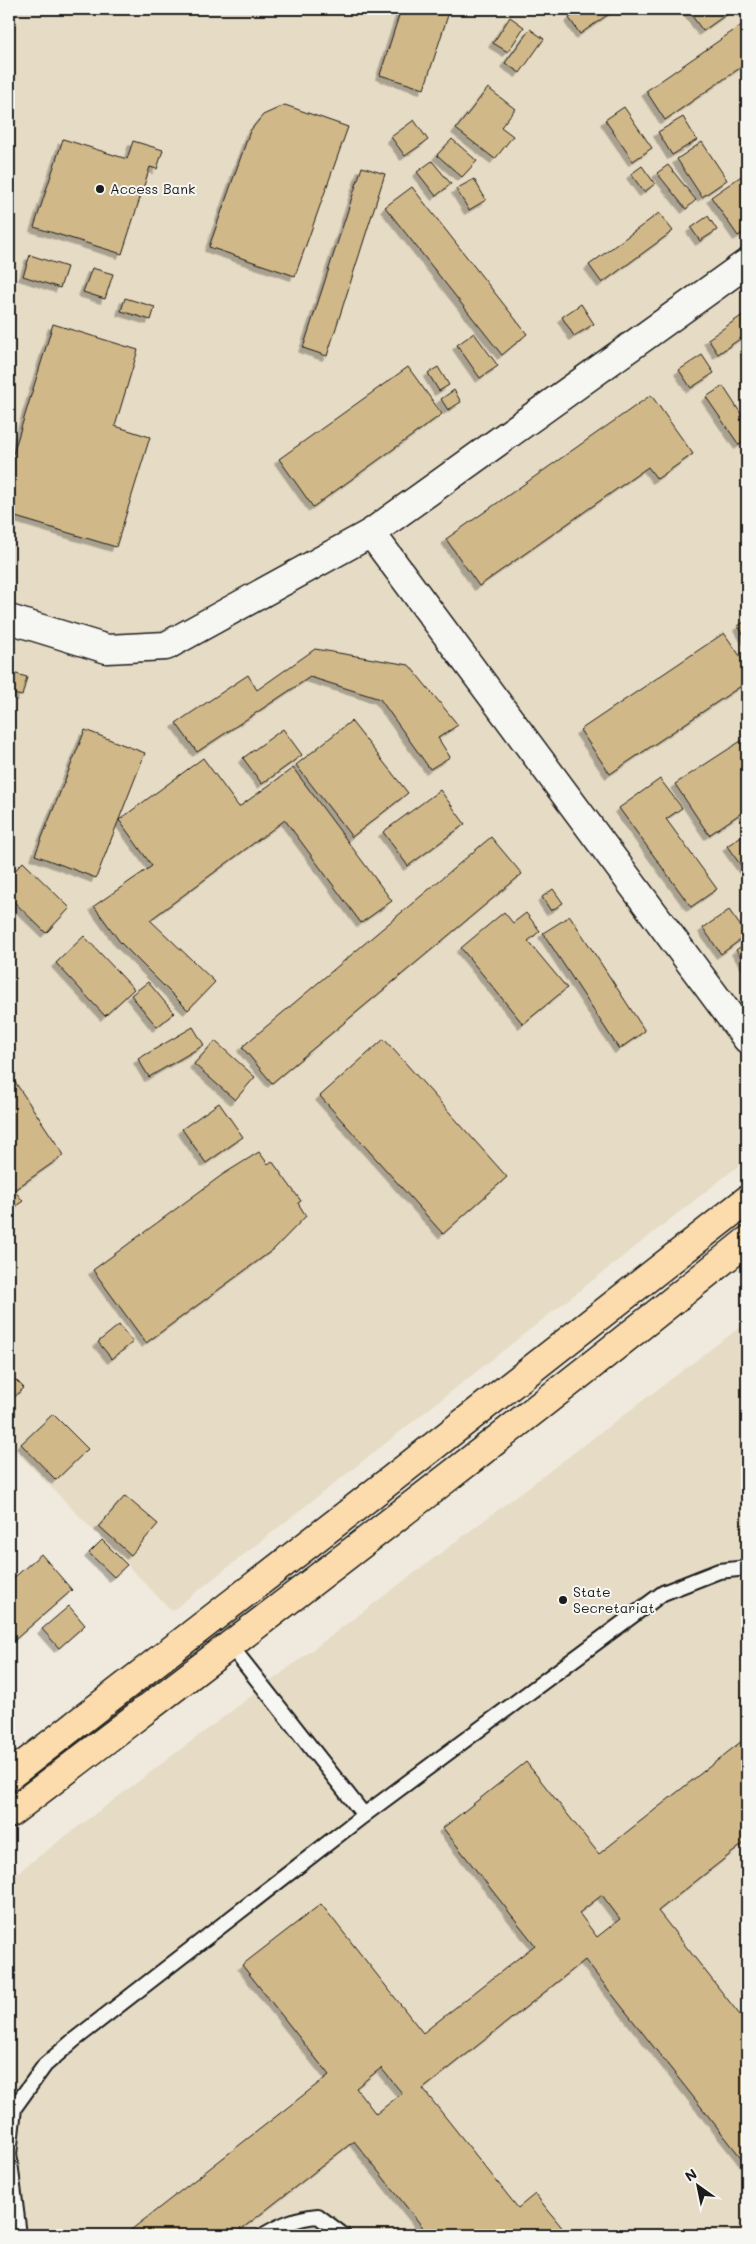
<svg xmlns="http://www.w3.org/2000/svg" width="756" height="2244" font-family="Mali,sans-serif">
  <style>
    .built { fill: #e6dbc4 }
    .building { fill: #d1b888; stroke: #1c1c1c; fill-rule: evenodd; filter: url(#shadow) }
    .lines { fill: none; stroke-linecap: round; stroke-linejoin: round }
    .lane-casing { stroke: #1c1c1c; stroke-width: 18 }
    .street-casing { stroke: #1c1c1c; stroke-width: 31 }
    .primary-casing { stroke: #1c1c1c; stroke-width: 31 }
    .lane { stroke: #f6f6f2; stroke-width: 14 }
    .street { stroke: #f6f6f2; stroke-width: 28 }
    .primary { stroke: #fcdcac; stroke-width: 28 }
    .poi-dot { fill: #1c1c1c; stroke: #f6f6f2; stroke-width: 2 }
    .labels { text-anchor: middle; stroke-width: 4; stroke-linejoin: round; paint-order: stroke }
    .poi-label { font-size: 14px; fill: #1c1c1c; stroke: #f6f6f2; text-anchor: start }
  </style>
  <defs>
    <filter id="shadow"><feDropShadow dx="-4.5" dy="4.5" stdDeviation="0" flood-color="#0004"/></filter>
  </defs>
  <rect width="100%" height="100%" fill="#efeadd"/>
  <filter id="ink" filterUnits="userSpaceOnUse"><feTurbulence type="fractalNoise" baseFrequency=".02" numOctaves="2"/><feDisplacementMap in="SourceGraphic" scale="10" xChannelSelector="R" yChannelSelector="G"/><feConvolveMatrix kernelMatrix="1 2 1 2 8 2 1 2 1" color-interpolation-filters="sRGB"/></filter>
  <g filter="url(#ink)">
    <g class="built">
      <polygon points="9,9 747,9 747,1159 172,1611 9,1444"/>
      <polygon points="747,1322 747,2235 9,2235 9,1879"/>
    </g>
    <g class="building">
      <polygon points="401,9 450,9 424,89 380,75"/>
      <polygon points="581,9 616,9 580,34 569,18"/>
      <polygon points="687,9 734,9 703,31"/>
      <polygon points="510,17 524,27 508,52 493,43"/>
      <polygon points="746,22 747,63 665,120 646,91"/>
      <polygon points="530,29 544,39 520,73 505,63"/>
      <polygon points="488,88 515,109 501,127 513,136 495,159 456,129"/>
      <polygon points="285,105 348,127 295,276 209,247 250,131 263,115"/>
      <polygon points="624,107 652,148 633,161 605,120"/>
      <polygon points="683,117 697,140 672,155 658,132"/>
      <polygon points="414,120 428,140 405,156 391,137"/>
      <polygon points="63,139 127,159 133,141 163,150 157,169 150,167 122,254 34,227"/>
      <polygon points="452,139 477,161 462,177 437,155"/>
      <polygon points="702,142 727,180 702,197 677,159"/>
      <polygon points="432,161 451,184 436,196 417,172"/>
      <polygon points="668,165 696,200 686,209 657,173"/>
      <polygon points="642,166 655,184 644,192 631,174"/>
      <polygon points="362,167 385,174 327,356 303,348"/>
      <polygon points="747,172 747,230 738,236 711,197"/>
      <polygon points="474,179 486,200 469,210 456,189"/>
      <polygon points="412,187 527,334 502,355 385,207"/>
      <polygon points="659,213 673,231 602,283 589,265"/>
      <polygon points="708,216 717,230 700,241 691,228"/>
      <polygon points="30,255 67,267 60,288 23,276"/>
      <polygon points="92,268 113,274 105,299 83,292"/>
      <polygon points="125,298 155,307 151,320 121,311"/>
      <polygon points="581,304 594,324 574,336 562,317"/>
      <polygon points="747,312 747,334 718,354 708,339"/>
      <polygon points="53,324 138,350 115,426 150,437 116,547 9,515 9,467"/>
      <polygon points="474,333 498,366 480,378 457,345"/>
      <polygon points="702,355 714,373 691,388 679,370"/>
      <polygon points="408,367 442,414 313,507 279,459"/>
      <polygon points="438,367 449,385 439,391 428,373"/>
      <polygon points="723,386 747,423 747,439 739,445 706,397"/>
      <polygon points="454,390 461,402 448,410 441,399"/>
      <polygon points="651,395 693,454 657,479 648,467 479,586 446,539"/>
      <polygon points="747,620 747,640 738,626"/>
      <polygon points="724,633 747,666 747,682 610,774 580,730"/>
      <polygon points="315,649 409,665 458,725 438,738 450,757 430,769 380,699 310,677 197,752 176,723 248,675 257,690"/>
      <polygon points="9,672 27,677 22,696 9,693"/>
      <polygon points="351,721 408,793 352,837 296,765"/>
      <polygon points="283,729 302,755 262,784 243,758"/>
      <polygon points="85,730 145,753 96,878 35,855"/>
      <polygon points="747,737 747,809 709,835 675,784"/>
      <polygon points="203,758 239,807 293,768 392,901 361,923 285,820 150,920 215,982 188,1010 120,942 94,906 152,866 119,820"/>
      <polygon points="660,779 682,808 666,819 717,889 691,907 619,808"/>
      <polygon points="440,790 465,824 408,866 383,832"/>
      <polygon points="747,832 747,874 727,846"/>
      <polygon points="491,837 522,874 272,1083 242,1047"/>
      <polygon points="23,862 70,908 46,933 9,897 9,877"/>
      <polygon points="553,889 563,903 551,911 542,897"/>
      <polygon points="729,910 747,935 721,954 703,928"/>
      <polygon points="504,912 513,923 526,913 540,931 528,941 567,988 523,1024 461,948"/>
      <polygon points="570,916 645,1031 619,1049 543,933"/>
      <polygon points="84,936 134,989 105,1016 56,963"/>
      <polygon points="747,942 747,966 736,950"/>
      <polygon points="148,982 174,1013 157,1027 131,995"/>
      <polygon points="193,1027 204,1045 149,1077 138,1059"/>
      <polygon points="384,1039 507,1177 443,1234 320,1096"/>
      <polygon points="215,1041 255,1077 235,1100 194,1064"/>
      <polygon points="9,1073 64,1155 14,1190 23,1201 9,1211"/>
      <polygon points="219,1103 243,1137 206,1163 182,1129"/>
      <polygon points="259,1152 268,1164 272,1161 301,1201 298,1203 306,1216 274,1249 146,1343 93,1270 222,1175"/>
      <polygon points="119,1325 133,1342 112,1359 98,1342"/>
      <polygon points="9,1373 24,1388 9,1402"/>
      <polygon points="53,1414 88,1449 56,1480 21,1444"/>
      <polygon points="125,1496 158,1524 131,1555 99,1526"/>
      <polygon points="102,1540 127,1565 114,1577 89,1553"/>
      <polygon points="41,1554 72,1590 9,1645 9,1582"/>
      <polygon points="69,1606 85,1625 59,1648 42,1629"/>
      <path d="M747,1737v104l-89,70 89,113v141l-162,-205 -162,129 95,119 17,-14 33,41h-139l-75,-94 -120,94h-106l-1,-2 202,-158 -87,-110 79,-61 102,129 112,-88 -92,-117 83,-66 73,92zM602,1895l18,24 -23,18 -18,-24zM381,2068l21,25 -26,21 -20,-26z"/>
    </g>
    <g class="lines">
      <defs>
        <g id="lane">
          <polyline points="230,1645 364,1815"/>
          <polyline points="19,2235 9,2154 14,2108 45,2065 74,2040 364,1815 663,1593 719,1571 747,1568"/>
          <path d="M264,2235c18,-11 33,-17 54,-19l25,19"/>
        </g>
        <g id="street">
          <polyline points="371,533 747,1039"/>
          <polyline points="9,619 107,649 166,646 371,533 747,263"/>
        </g>
        <g id="primary">
          <polyline points="9,1776 346,1515 747,1200"/>
          <path d="M9,1814c247,-189 496,-377 738,-573"/>
        </g>
      </defs>
      <use href="#lane" class="lane-casing"/>
      <use href="#street" class="street-casing"/>
      <use href="#primary" class="primary-casing"/>
      <use href="#lane" class="lane"/>
      <use href="#street" class="street"/>
      <use href="#primary" class="primary"/>
    </g>
  </g>
  <g class="poi-dot">
    <circle cx="100" cy="189" r="5"/>
    <circle cx="563" cy="1600" r="5"/>
  </g>
  <g class="labels">
    <g class="poi-label">
      <text x="110" y="194">Access Bank</text>
      <text x="573" y="1597">State<tspan x="573" dy="16">Secretariat</tspan></text>
    </g>
  </g>
  <rect width="756" height="2244" fill="none" stroke="#f6f6f2" stroke-width="30"/>
  <rect x="15" y="15" width="726" height="2214" fill="none" stroke="#1c1c1c" stroke-width="2" filter="url(#ink)"/>
  <g transform="translate(698 2186) rotate(327)" stroke="#f6f6f2" stroke-width="4" paint-order="stroke">
  <path d="M0-4L9 19L0 12L-9 19Z" fill="#1c1c1c"/>
  <text y="-8" font-size="14" font-weight="bold" text-anchor="middle" fill="#1c1c1c">N</text>
  </g>
</svg>
